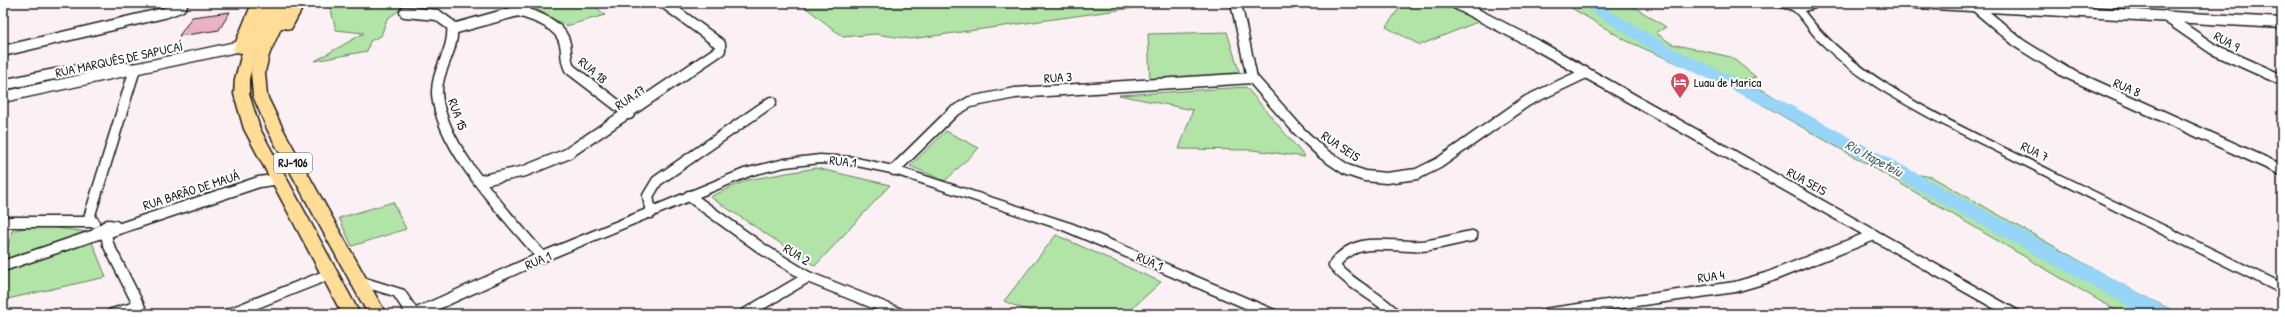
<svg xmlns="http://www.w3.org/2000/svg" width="2285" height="317" font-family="'Patrick Hand',sans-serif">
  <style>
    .green { fill: #b1e4a6; stroke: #668061 }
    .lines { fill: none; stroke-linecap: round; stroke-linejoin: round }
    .river { fill: #96d5f7; fill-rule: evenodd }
    .building { fill: #ebb2c6; stroke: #1c1c1c }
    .minor-casing { stroke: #1c1c1c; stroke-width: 13 }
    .tertiary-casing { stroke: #1c1c1c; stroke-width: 3 }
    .trunk-casing { stroke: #1c1c1c; stroke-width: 3 }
    .minor { stroke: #fff; stroke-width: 10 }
    .tertiary { fill: #fff; fill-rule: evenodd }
    .trunk { fill: #ffdd96; fill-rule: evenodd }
    .labels { text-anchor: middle; stroke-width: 4; stroke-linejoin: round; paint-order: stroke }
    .shield { fill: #fff; stroke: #606060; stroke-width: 1 }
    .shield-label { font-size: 12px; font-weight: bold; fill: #1c1c1c }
    .street-label { font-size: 13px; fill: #1c1c1c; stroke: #fff }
    .poi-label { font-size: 13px; fill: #1c1c1c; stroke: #fff; text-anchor: start }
    .water-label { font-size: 14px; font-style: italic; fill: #475d69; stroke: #fff }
  </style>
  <rect width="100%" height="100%" fill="#fbf0f4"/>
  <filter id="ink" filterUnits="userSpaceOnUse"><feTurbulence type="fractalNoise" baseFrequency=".025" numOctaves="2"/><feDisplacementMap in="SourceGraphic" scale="8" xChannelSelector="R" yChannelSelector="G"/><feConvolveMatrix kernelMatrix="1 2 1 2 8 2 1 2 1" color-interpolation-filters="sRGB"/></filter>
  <g filter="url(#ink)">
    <g class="green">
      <polygon points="345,3 409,3 387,19 381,36 370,41 367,51 315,61 364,33 336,30 330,6"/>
      <polygon points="539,3 592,3 605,15 566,26 534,8"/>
      <polygon points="800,3 957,3 969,6 978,3 1132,3 1133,8 911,39 875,34 843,37"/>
      <polygon points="1403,3 1441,3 1480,21 1420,45 1386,27"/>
      <polygon points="1563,3 1628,3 1666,27 1656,33 1672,44 1731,57 1756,77 1744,79 1832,131 1914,174 1932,177 2110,278 2179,314 2122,314 1874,168 1735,89 1627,41"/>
      <polygon points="1227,32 1240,74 1150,80 1148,34"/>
      <polygon points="1246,87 1305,157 1253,150 1179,149 1193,110 1119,95"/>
      <polygon points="946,131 979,148 945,181 910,166"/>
      <polygon points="816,168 890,185 815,266 710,197 747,180"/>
      <polygon points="393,202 406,229 352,246 339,218"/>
      <polygon points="36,225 87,232 5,259 12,231"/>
      <path d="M1056,235l105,47 -35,32h-47l-18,-5c-17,8 -40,0 -57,-8z"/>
      <polygon points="92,242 106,277 3,300 3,272"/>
    </g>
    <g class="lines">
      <polygon class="river" points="1578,3 1597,3 1673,48 1777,98 2169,309 2172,314 2143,314 1765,106 1661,56"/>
    </g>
    <polygon class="building" points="230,12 219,30 179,36 192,17"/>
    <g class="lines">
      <defs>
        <g id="minor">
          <polyline points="1236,3 1252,78 1299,131 1322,153 1347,170 1365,176 1386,178 1417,174 1439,163 1527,101 1586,73"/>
          <polyline points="1455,3 1533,43 2014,314"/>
          <polyline points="1916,3 2282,23"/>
          <polyline points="1975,6 2020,44 2065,72 2282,170"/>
          <path d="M518,11c17,5 43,13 47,33 2,9 0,17 5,25l59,45"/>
          <path d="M405,12l32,3 15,11c3,24 -16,44 -15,68 4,55 71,122 105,163"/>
          <polyline points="2165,16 2213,49 2282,80"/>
          <polyline points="453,29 518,11 530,3"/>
          <polyline points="3,51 164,13 180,7 183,3"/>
          <path d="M3,85c37,-8 95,-23 132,-16l-47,152"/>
          <polyline points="3,97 241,46"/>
          <polyline points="894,170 953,112 970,102 1015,93 1252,78"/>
          <polyline points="479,181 525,171 567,154 720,50 720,44 664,3"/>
          <polyline points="689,196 764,250 808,277 901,314"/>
          <polyline points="651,213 648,196 657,181 771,102"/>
          <polyline points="3,222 94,222"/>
          <polyline points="111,231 115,226 108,225 97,232 98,234 106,233 259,182 280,179"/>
          <polyline points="106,233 108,244 143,314"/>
          <polyline points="3,266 98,234"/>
          <polyline points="112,314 139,306"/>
          <polyline points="229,314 330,274"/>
          <polyline points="745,314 808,277"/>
          <path d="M1395,314c-18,-19 -44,-28 -61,-49 22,-31 54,-17 86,-19 17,-1 35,-7 52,-10"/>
          <polyline points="1544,314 1735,287 1769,277 1874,235"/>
        </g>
        <g id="tertiary">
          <path d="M1773,3l29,2 7,-2h11l-5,5 -11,3c54,73 170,121 250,161 76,37 152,74 228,111v11l-350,-175c-38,-21 -78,-43 -109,-74 -11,-10 -18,-23 -28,-33 -5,-5 -17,-3 -22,-9z"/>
          <polygon points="820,155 852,157 898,167 1073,224 1277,311 1279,314 1259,314 1063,230 891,173 852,165 820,163 785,167 752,175 547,260 428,314 406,314 394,296 354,284 352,281 354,278 359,276 404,290 416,308 537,254 744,169 785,159"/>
        </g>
        <polygon id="trunk" points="252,3 305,3 291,29 281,28 269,55 265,72 267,96 284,131 386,314 368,314 268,131 253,96 251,72 255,56 249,79 249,94 260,129 360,314 342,314 244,129 234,94 235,79 242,53 235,52 233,49"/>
      </defs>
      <use href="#minor" class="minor-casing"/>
      <use href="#tertiary" class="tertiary-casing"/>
      <use href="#trunk" class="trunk-casing"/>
      <use href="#minor" class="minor"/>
      <use href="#tertiary" class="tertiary"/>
      <use href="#trunk" class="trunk"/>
    </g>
  </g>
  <defs>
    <symbol id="hotel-pin" viewBox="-11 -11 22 30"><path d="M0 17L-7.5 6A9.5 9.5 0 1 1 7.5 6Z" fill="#d1495b" stroke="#fff"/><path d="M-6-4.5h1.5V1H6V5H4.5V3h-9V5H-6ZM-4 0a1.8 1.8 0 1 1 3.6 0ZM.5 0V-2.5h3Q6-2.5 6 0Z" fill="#fff"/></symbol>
  </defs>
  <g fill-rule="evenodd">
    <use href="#hotel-pin" x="1669" y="71" width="22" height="30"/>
  </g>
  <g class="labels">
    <rect class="shield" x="274" y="153" width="38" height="20" rx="3"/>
    <g class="shield-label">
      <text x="293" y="167">RJ-106</text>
    </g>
    <g class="street-label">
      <text transform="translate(2227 41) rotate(29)" y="5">RUA 9</text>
      <text transform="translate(119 59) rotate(-12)" y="5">RUA MARQUÊS DE SAPUCAÍ</text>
      <text transform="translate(593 70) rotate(40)" y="5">RUA 18</text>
      <text transform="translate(1058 77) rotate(-4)" y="5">RUA 3</text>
      <text transform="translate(2127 87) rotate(23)" y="5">RUA 8</text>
      <text transform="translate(630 97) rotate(-34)" y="5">RUA 17</text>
      <text transform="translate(458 114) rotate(70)" y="5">RUA 15</text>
      <text transform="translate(1341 146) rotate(34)" y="5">RUA SEIS</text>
      <text transform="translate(2035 151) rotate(26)" y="5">RUA 7</text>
      <text transform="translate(843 161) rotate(6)" y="5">RUA 1</text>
      <text transform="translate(1807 181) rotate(29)" y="5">RUA SEIS</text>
      <text transform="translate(191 190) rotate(-18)" y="5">RUA BARÃO DE MAUÁ</text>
      <text transform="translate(797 254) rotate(32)" y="5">RUA 2</text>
      <text transform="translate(538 260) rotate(-23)" y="5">RUA 1</text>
      <text transform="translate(1150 261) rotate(23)" y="5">RUA 1</text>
      <text transform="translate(1711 276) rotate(-8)" y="5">RUA 4</text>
    </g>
    <g class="poi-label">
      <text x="1694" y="87">Luau de Marica</text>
    </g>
    <g class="water-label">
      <text transform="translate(1874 158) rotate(28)" y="5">Rio Itapeteiu</text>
    </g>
  </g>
  <rect width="2285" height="317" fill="none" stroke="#fff" stroke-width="16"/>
  <rect x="8" y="8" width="2269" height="301" fill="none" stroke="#1c1c1c" stroke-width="1.5" filter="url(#ink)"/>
</svg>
